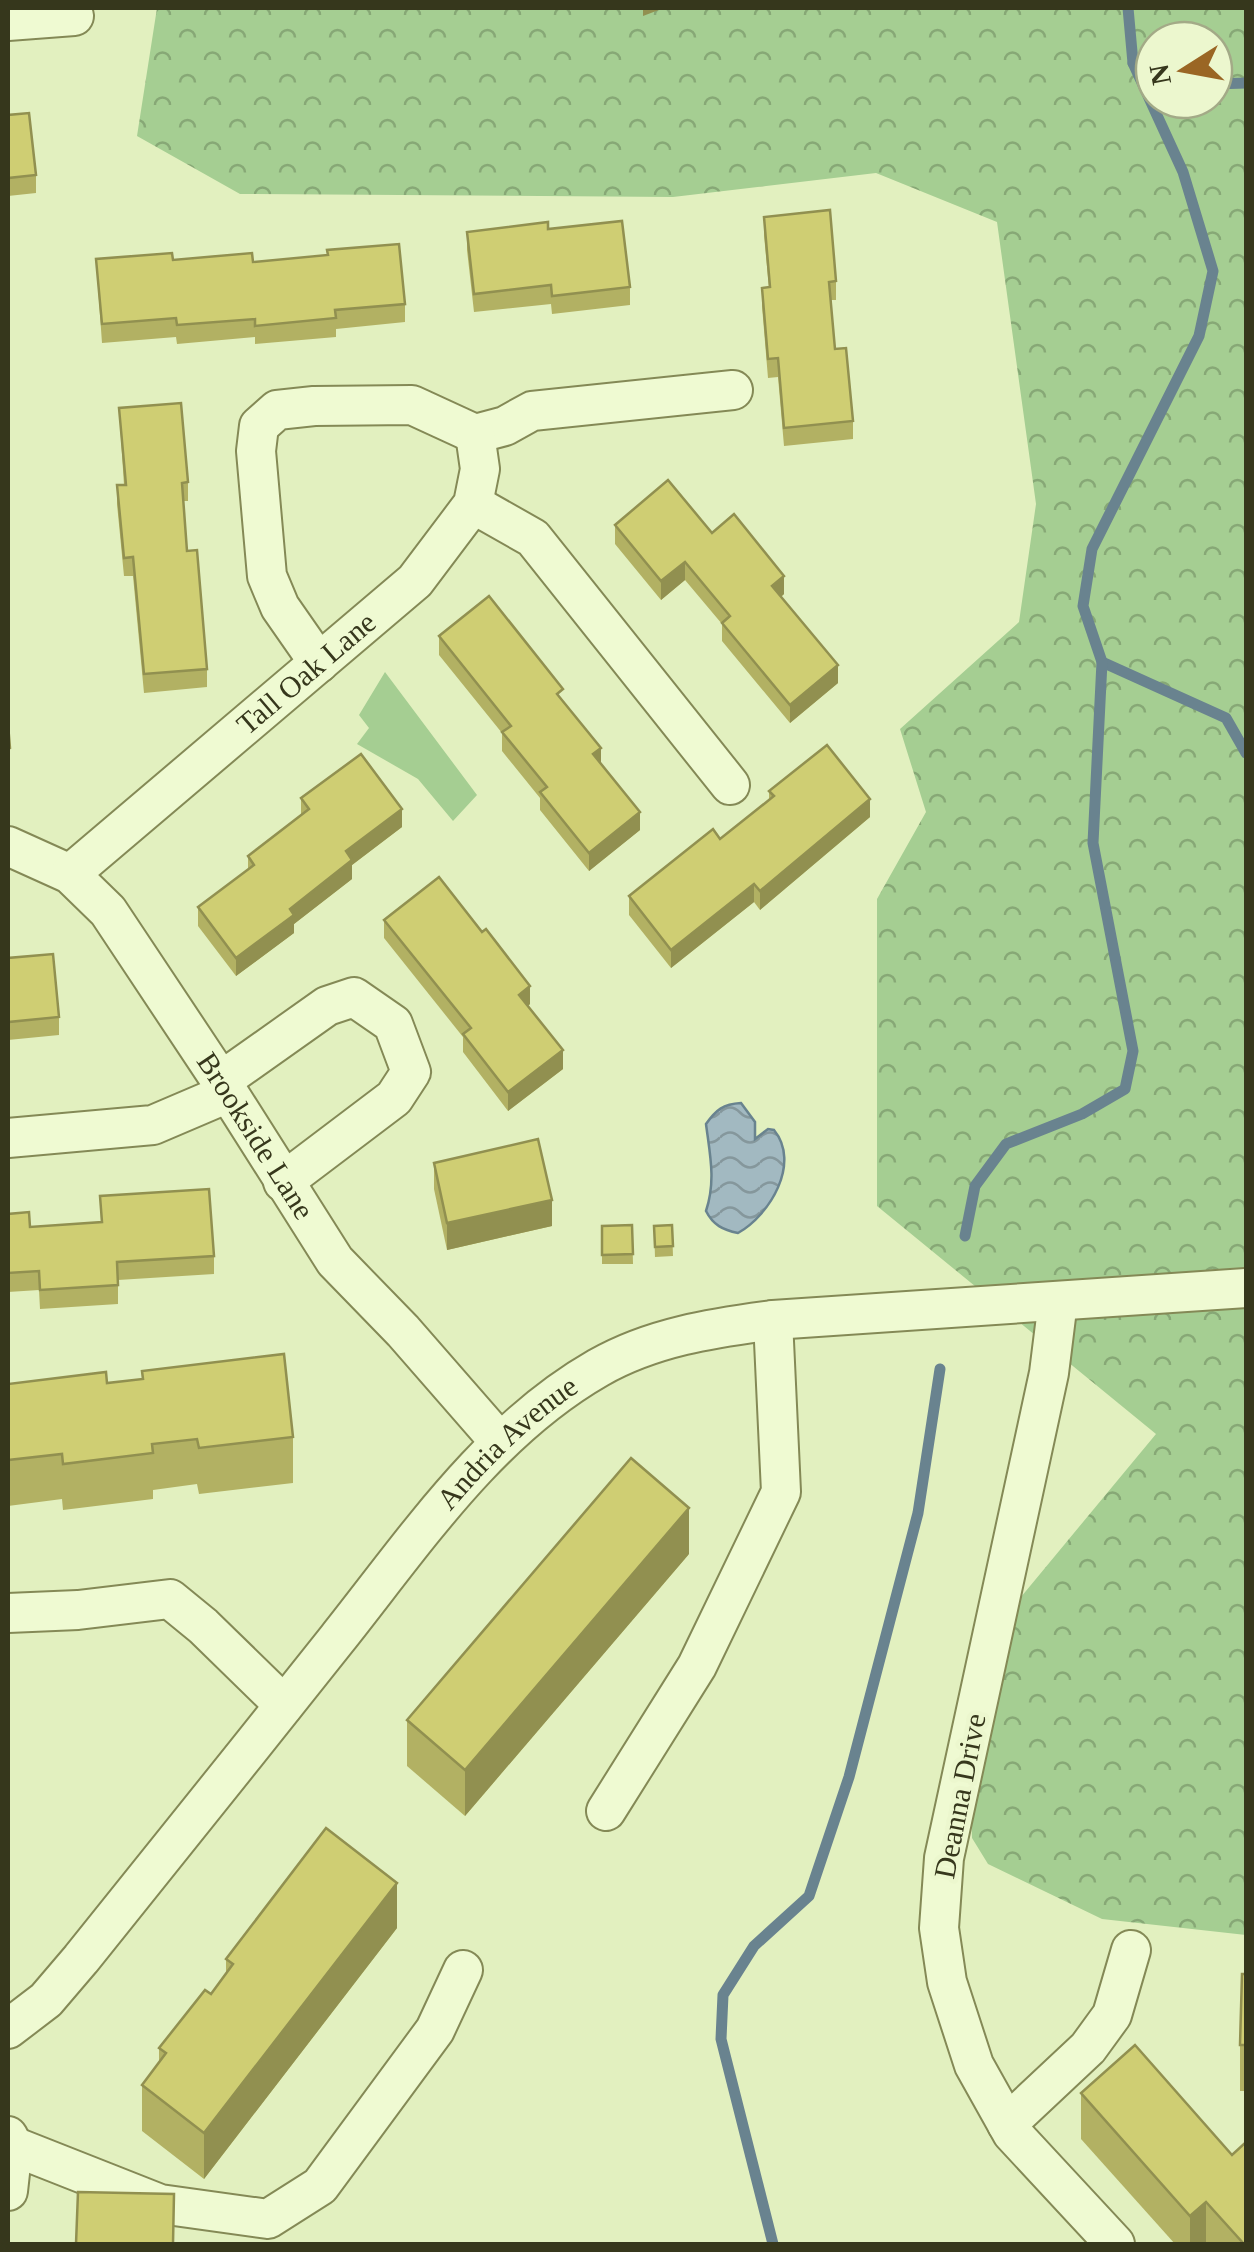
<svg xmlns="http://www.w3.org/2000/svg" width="1254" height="2252" font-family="'Times New Roman',serif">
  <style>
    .forest { fill: url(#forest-crowns); fill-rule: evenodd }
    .park { fill: #a5ce92 }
    .water { fill: url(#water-waves); stroke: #69838f; stroke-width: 2.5 }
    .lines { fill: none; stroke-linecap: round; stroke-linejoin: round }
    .stream { stroke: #69838f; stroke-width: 11 }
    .minor-casing { stroke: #848956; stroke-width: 42 }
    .minor { stroke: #effad2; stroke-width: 38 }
    .wall { fill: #b2b163 }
    .shaded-wall { fill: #919050 }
    .building { fill: #cfce73; stroke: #919050; stroke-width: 2.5 }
    .labels { text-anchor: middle; stroke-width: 9; stroke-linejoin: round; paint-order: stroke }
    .street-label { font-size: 30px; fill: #36371c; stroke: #ecf7ce }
  </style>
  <defs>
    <pattern id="forest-crowns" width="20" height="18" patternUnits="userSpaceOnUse" patternTransform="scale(2.5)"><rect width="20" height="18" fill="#a5ce92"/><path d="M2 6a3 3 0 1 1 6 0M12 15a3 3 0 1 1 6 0" fill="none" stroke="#87a876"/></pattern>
    <pattern id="water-waves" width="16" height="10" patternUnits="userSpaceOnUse" patternTransform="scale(2.5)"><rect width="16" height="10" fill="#a2b9c1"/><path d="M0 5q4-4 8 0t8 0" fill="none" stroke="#85979c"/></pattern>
  </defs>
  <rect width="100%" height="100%" fill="#e2f0bf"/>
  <path class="forest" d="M157,8h1089v1927l-144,-16 -114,-55 -16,-26 -2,-52 31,-165 155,-187 -279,-228v-307l49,-87 -26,-83 119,-107 17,-118 -39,-282 -121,-49 -203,24 -433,-3 -103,-58zM1154,40h60v60h-60z"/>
  <polygon class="park" points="385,672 477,795 453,821 418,779 357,744 369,728 359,715"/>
  <path class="water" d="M741,1103l14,19v17l13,-10 6,1c27,33 -4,85 -36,103 -15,-3 -25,-8 -32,-22 10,-30 4,-56 0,-87 10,-14 17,-20 35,-21z"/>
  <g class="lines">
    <g class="stream">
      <polyline points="1133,63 1154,68"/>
      <polyline points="1214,84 1246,83"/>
      <polyline points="1102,662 1226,718 1246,753"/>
      <polyline points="965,1236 975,1186 1006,1144 1082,1114 1125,1089 1133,1051 1093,843 1102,662 1083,606 1092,549 1199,336 1213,271 1183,172 1133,63 1128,8"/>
      <polyline points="773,2244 721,2039 723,1995 754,1946 809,1896 849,1777 918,1513 940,1369"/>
    </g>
    <defs>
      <g id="minor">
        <polyline points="8,21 74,16"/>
        <polyline points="473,504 533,538 730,785"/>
        <polyline points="319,663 280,607 267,576 256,451 259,426 277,410 314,406 412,405 475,434 505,426 532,411 733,390"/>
        <path id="s1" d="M8,846l62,28 38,37 113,170 114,180 68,70 96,110"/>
        <path id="s2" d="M70,874l345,-293 58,-77 7,-35 -5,-35"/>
        <polyline points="221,1081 327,1006 354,997 393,1024 411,1072 394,1098 283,1182"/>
        <polyline points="8,1138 153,1125 228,1093"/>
        <polyline points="1058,1301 1049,1373 944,1858 939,1928 947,1982 974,2065 1012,2133 1115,2244"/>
        <polyline points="8,1613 78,1610 170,1599 203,1626 284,1705"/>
        <polyline points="606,1811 697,1666 781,1492 773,1320"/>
        <path id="s3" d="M8,2029l38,-29 35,-41c86,-107 171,-213 256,-320 78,-98 151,-208 261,-271 54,-31 115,-40 175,-48l473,-32"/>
        <polyline points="1007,2124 1088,2048 1112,2015 1131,1950"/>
        <polyline points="8,2136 13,2146 8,2191"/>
        <polyline points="13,2146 160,2204 268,2219 320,2186 435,2030 463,1970"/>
      </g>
    </defs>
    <use href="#minor" class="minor-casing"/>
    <use href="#minor" class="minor"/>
  </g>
  <g class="wall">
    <polygon points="8,115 36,175 36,193 8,196"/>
    <polygon points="764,217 836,281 836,300 831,300 835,349 853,421 853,439 784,446 778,377 768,378 762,306 762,288 769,288 764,235"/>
    <polygon points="548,229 630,287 630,305 552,314 551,304 474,312 467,250 467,232"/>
    <polygon points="96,259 253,262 405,304 405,322 336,329 336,337 255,344 255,337 177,344 176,337 102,343"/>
    <polygon points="119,408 188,482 188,501 183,501 187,551 207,669 207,687 144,693 133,576 124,576 117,504 117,485 124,485"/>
    <polygon points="615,525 712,533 784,594 781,597 838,683 790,723 722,641 722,624 685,580 661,600 615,544"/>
    <polygon points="439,636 563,701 640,830 589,871 540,810 540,798 502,751 502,733 439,655"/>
    <polygon points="8,650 10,672 10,691 8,691"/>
    <polygon points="8,724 10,748 10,767 8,767"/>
    <polygon points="769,791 870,817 760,910 754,902 671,968 629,915 629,896 720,839 769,800"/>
    <polygon points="301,798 402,827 352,865 352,879 294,924 294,933 236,976 198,926 198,907 248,870 248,856 301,816"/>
    <polygon points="384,920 530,1004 528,1006 563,1069 508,1111 463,1052 463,1037 384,938"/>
    <polygon points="8,958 59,1017 59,1035 8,1040"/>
    <polygon points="434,1163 552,1226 447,1250 434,1189"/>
    <polygon points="100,1196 214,1256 214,1274 118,1280 118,1304 40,1309 39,1290 8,1292 8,1214 30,1227 101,1222"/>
    <polygon points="632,1225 633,1264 602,1264 602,1226"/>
    <polygon points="672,1225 673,1256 655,1257 654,1226"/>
    <polygon points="142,1371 293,1437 293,1483 199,1494 197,1484 153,1490 153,1499 63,1510 62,1499 8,1506 8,1384 107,1383 142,1379"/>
    <polygon points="689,1554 465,1816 407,1766 407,1720"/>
    <polygon points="397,1928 204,2179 142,2131 142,2085 159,2062 159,2048 211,1994 226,1974 226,1959"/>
    <polygon points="1246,1974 1246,2091 1240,2091 1240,2045"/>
    <polygon points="1081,2093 1232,2155 1246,2244 1175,2244 1081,2139"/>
  </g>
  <g class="shaded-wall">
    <polygon points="643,8 664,8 643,16"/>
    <polygon points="685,562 685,580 661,600 661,581"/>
    <polygon points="784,576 784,594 772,604 772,586"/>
    <polygon points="838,665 838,683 790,723 790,705"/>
    <polygon points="601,748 601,766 593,754"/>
    <polygon points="870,799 870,817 760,910 760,891"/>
    <polygon points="402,809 402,827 352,865 352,879 294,924 294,933 236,976 236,958 290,909 346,851"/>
    <polygon points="640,812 640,830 589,871 589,853"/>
    <polygon points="754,884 754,902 671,968 671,950"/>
    <polygon points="530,986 530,1004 519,1013 519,995"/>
    <polygon points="563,1050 563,1069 508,1111 508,1092"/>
    <polygon points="552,1200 552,1226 447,1250 447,1223"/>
    <polygon points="689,1508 689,1554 465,1816 465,1770"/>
    <polygon points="397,1883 397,1928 204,2179 204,2133"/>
    <polygon points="1206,2202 1206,2244 1190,2244 1190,2216"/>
  </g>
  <g class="building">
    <polygon points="29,113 36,175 8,178 8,115"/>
    <polygon points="830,210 836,281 829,282 835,349 846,348 853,421 784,428 778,358 768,359 762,288 770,287 764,217"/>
    <polygon points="622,221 630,287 552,296 551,285 474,294 467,232 548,222 548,229"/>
    <polygon points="399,244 405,304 335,310 336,318 255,326 255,319 177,325 176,318 102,324 96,259 172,253 173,260 252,253 253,262 328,255 327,250"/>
    <polygon points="181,403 188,482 182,483 187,551 197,550 207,669 144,674 133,557 124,558 117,485 126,485 119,408"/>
    <polygon points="668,480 712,533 734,514 784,576 772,586 838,665 790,705 722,623 730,616 685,562 661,581 615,525"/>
    <polygon points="489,596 563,689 557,694 601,748 593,754 640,812 589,853 540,792 547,787 502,732 511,726 439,636"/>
    <polygon points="8,724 10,748 8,749"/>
    <polygon points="827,745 870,799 760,891 754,884 671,950 629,896 713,829 720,839 774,796 769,791"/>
    <polygon points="361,754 402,809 346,851 352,860 290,909 294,915 236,958 198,907 254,865 248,856 309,809 301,798"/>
    <polygon points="439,877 482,932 486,929 530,986 519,995 563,1050 508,1092 463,1034 471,1028 384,920"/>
    <polygon points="53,954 59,1017 8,1022 8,958"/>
    <polygon points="538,1139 552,1200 447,1223 434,1163"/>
    <polygon points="209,1189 214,1256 117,1262 118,1285 40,1290 39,1271 8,1273 8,1214 29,1212 30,1227 102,1222 100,1196"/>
    <polygon points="632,1225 633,1254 602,1255 602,1226"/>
    <polygon points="672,1225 673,1246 655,1247 654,1226"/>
    <polygon points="284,1354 293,1437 199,1448 197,1439 152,1444 153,1453 63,1464 62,1454 8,1460 8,1384 106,1372 107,1383 143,1379 142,1371"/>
    <polygon points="631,1458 689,1508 465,1770 407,1720"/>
    <polygon points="326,1828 397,1883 204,2133 142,2085 166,2053 159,2048 205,1990 211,1994 233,1964 226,1959"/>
    <polygon points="1242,1974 1246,1974 1246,2045 1240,2045"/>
    <polygon points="1135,2045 1232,2155 1246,2142 1246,2244 1244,2244 1206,2202 1190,2216 1081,2093"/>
    <polygon points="78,2192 174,2194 173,2244 76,2244"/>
  </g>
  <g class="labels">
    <g class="street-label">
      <text dy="10" stroke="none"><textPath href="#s2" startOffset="310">Tall Oak Lane</textPath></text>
      <text dy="10" stroke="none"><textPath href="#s1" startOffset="390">Brookside Lane</textPath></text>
      <text dy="10" stroke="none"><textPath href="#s3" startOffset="772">Andria Avenue</textPath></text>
      <text transform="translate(960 1796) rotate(-79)" y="10">Deanna Drive</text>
    </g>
  </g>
  <rect width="1254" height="2252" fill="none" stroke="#36371c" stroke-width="20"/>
  <g transform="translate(1184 70) rotate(259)"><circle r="48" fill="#ecf7ce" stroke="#a3aa87" stroke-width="2.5"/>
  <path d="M0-8L18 38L0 25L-18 38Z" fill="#9a6624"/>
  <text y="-15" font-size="28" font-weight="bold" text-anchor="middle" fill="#36371c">N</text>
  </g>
</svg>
